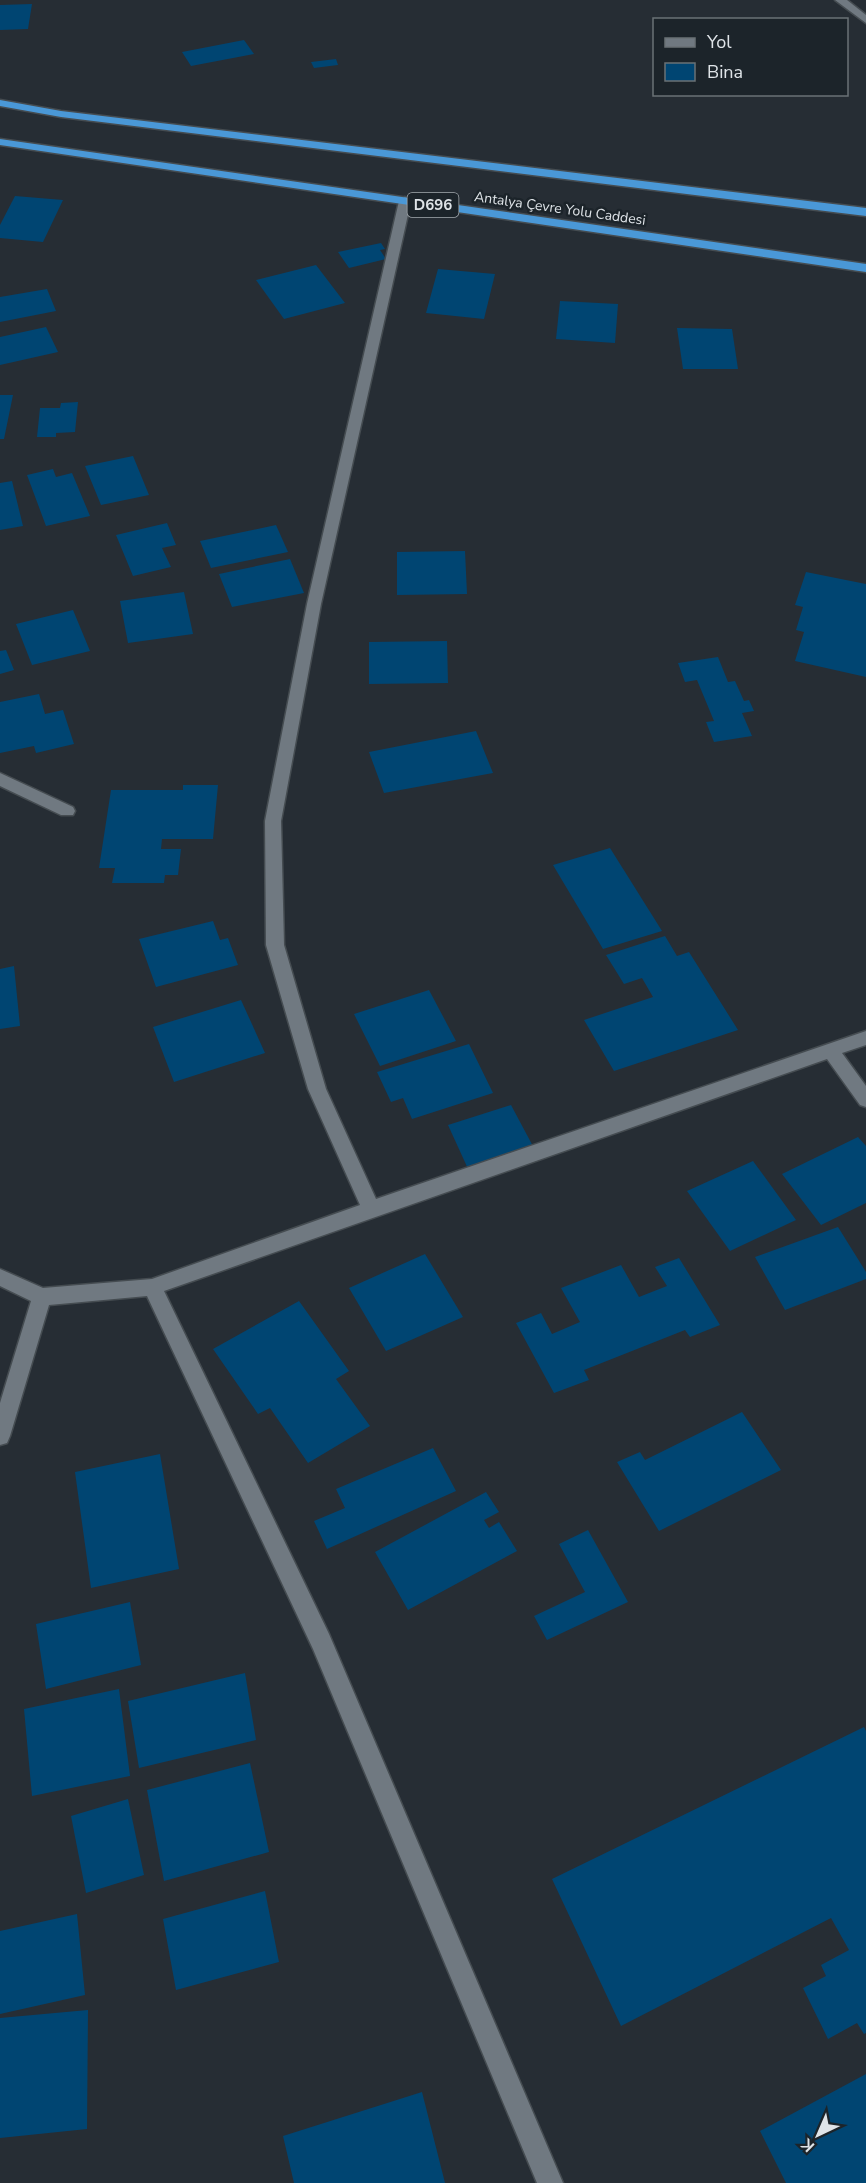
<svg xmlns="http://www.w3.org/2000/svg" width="866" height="2183" font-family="'Nunito Sans',sans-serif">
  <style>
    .building { fill: #004572 }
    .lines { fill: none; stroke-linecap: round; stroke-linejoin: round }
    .minor-casing { stroke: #454c51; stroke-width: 3 }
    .highway-casing { stroke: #454c51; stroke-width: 3 }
    .minor { fill: #707981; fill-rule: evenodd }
    .highway { fill: #4a98d7; fill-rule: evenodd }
    .labels { text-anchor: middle; stroke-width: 5; stroke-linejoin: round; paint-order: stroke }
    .far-street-label { font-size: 14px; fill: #dfe4e8; stroke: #1c242a }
    .shield { fill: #1c242a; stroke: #a4aaaf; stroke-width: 1.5 }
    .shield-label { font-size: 15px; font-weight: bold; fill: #dfe4e8 }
  </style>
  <rect width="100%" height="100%" fill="#262d34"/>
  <g class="building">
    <polygon points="32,4 28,29 0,30 0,5"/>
    <polygon points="244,40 254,54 191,66 182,52"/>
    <polygon points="336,59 338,65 314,68 311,62"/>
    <polygon points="15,196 63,200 43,242 0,238 0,225"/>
    <polygon points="381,243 385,249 380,250 386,259 349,268 338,252"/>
    <polygon points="316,265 345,303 284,319 256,280"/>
    <polygon points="438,269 495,274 484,319 426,313"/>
    <polygon points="47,289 56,311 0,322 0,297"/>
    <polygon points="560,301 618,304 615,343 556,339"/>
    <polygon points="46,327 58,352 0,365 0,337"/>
    <polygon points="677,328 732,329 738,369 683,369"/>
    <polygon points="0,395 13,395 4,439 0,439"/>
    <polygon points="78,402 75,432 56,433 56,437 37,437 40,408 60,408 61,403"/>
    <polygon points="133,456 149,495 101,505 85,466"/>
    <polygon points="53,469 56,477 72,473 90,516 46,526 27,475"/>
    <polygon points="12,481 23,526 0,530 0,483"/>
    <polygon points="167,523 176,545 162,548 171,567 133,576 116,535"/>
    <polygon points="276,525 288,552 211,568 200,541"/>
    <polygon points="465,551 467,594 397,595 397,552"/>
    <polygon points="290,559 304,593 232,607 219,574"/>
    <polygon points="806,572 866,584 866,677 795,661 804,632 796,630 803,607 795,605"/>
    <polygon points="184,592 193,634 128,643 120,601"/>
    <polygon points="73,610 90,651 32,665 16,624"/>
    <polygon points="447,641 448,683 369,684 369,642"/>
    <polygon points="6,650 14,670 0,674 0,651"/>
    <polygon points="718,657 728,682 735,681 744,701 749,700 754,711 742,713 752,736 714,742 706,722 714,721 697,680 685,682 678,663"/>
    <polygon points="39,694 45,714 63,710 74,744 36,753 34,746 0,753 0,702"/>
    <polygon points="476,731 493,773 384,793 369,752"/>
    <polygon points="183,785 218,785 213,839 162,839 161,849 181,849 178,875 165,875 164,883 112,883 115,868 99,868 111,790 183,790"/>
    <polygon points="610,848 662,931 603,949 553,865"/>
    <polygon points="213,921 220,940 228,938 238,965 156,987 139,939"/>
    <polygon points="665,936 677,956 689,952 738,1030 614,1071 584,1020 653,997 642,978 624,984 606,955"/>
    <polygon points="14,966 20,1026 0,1029 0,969"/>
    <polygon points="429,990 456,1041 380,1066 354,1014"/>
    <polygon points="241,1000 265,1053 174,1082 153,1027"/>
    <polygon points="469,1044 493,1093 412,1119 403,1098 391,1102 377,1072"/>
    <polygon points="511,1105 535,1150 469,1171 448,1125"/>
    <polygon points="858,1137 866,1146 866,1203 821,1225 782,1174"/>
    <polygon points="753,1161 796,1220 730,1251 687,1191"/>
    <polygon points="838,1227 866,1272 866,1279 785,1310 755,1257"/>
    <polygon points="425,1254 463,1317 386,1351 349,1288"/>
    <polygon points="679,1258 720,1325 690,1337 685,1330 584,1370 589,1380 554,1393 516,1323 541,1313 552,1334 580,1322 561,1288 621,1265 639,1297 667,1286 655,1267"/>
    <polygon points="299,1301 349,1371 336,1379 370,1426 308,1463 270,1408 258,1414 213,1349"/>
    <polygon points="742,1412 781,1470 659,1531 617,1462 640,1452 645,1460"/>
    <polygon points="433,1448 456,1491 327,1549 314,1521 345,1508 336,1489"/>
    <polygon points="160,1454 179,1569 91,1588 75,1472"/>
    <polygon points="486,1492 499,1512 484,1520 489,1528 499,1522 517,1551 408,1610 375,1552"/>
    <polygon points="588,1530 628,1602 547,1640 534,1616 585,1592 559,1544"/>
    <polygon points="130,1602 141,1665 46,1689 36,1624"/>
    <polygon points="245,1673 256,1740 139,1768 128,1701"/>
    <polygon points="119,1689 130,1776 32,1796 24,1709"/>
    <polygon points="864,1727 866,1731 866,2033 864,2034 857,2023 828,2039 803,1988 826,1976 821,1965 849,1950 831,1918 621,2026 552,1879"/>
    <polygon points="250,1763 269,1852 164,1881 147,1790"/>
    <polygon points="128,1799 144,1875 86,1893 71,1816"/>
    <polygon points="265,1891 279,1962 176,1990 163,1919"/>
    <polygon points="77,1914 85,1995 0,2014 0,1931"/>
    <polygon points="88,2010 87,2129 0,2138 0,2018"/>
    <polygon points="866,2074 866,2183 786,2183 760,2131"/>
    <polygon points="422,2092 445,2183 294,2183 283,2136"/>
  </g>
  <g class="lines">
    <defs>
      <g id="minor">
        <polygon points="835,0 847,0 866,15 866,23"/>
        <polygon points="405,197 411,201 321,604 281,821 284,945 326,1089 376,1199 866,1031 866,1045 842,1053 866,1086 866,1107 860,1105 827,1059 164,1291 329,1634 563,2183 537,2183 313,1649 147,1296 49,1305 10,1436 7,1443 0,1445 0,1403 31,1301 0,1286 0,1269 43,1288 152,1279 360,1205 308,1089 266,945 265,821 307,604 399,201"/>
        <polygon points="0,773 73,807 75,811 73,815 61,815 0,786"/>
      </g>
      <g id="highway">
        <polygon points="0,100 61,111 866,208 866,216 61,117 0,106"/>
        <polygon points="0,139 866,264 866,272 0,145"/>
      </g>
    </defs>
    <use href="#minor" class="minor-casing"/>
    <use href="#highway" class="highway-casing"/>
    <use href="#minor" class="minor"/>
    <use href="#highway" class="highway"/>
  </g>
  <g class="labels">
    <g class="far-street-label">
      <text transform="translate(560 208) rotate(8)" y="5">Antalya Çevre Yolu Caddesi</text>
    </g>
    <rect class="shield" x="407.5" y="193" width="51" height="24" rx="4.5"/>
    <g class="shield-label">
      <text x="433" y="210">D696</text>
    </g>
  </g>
  <rect x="653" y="18" width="195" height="78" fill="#1c242a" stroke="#6a7176" stroke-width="1.5"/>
  <rect x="665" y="38" width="30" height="9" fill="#707981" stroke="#6a7176" stroke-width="1.5"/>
  <text x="707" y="48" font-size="18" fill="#dfe4e8">Yol</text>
  <rect x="665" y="63" width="30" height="18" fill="#004572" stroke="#6a7176" stroke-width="1.5"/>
  <text x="707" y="78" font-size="18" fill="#dfe4e8">Bina</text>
  <g transform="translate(818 2135) rotate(224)" stroke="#1c242a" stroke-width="4.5" paint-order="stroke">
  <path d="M0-4.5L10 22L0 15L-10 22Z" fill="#dfe4e8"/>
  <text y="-9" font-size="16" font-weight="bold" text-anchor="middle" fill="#dfe4e8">K</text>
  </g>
</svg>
